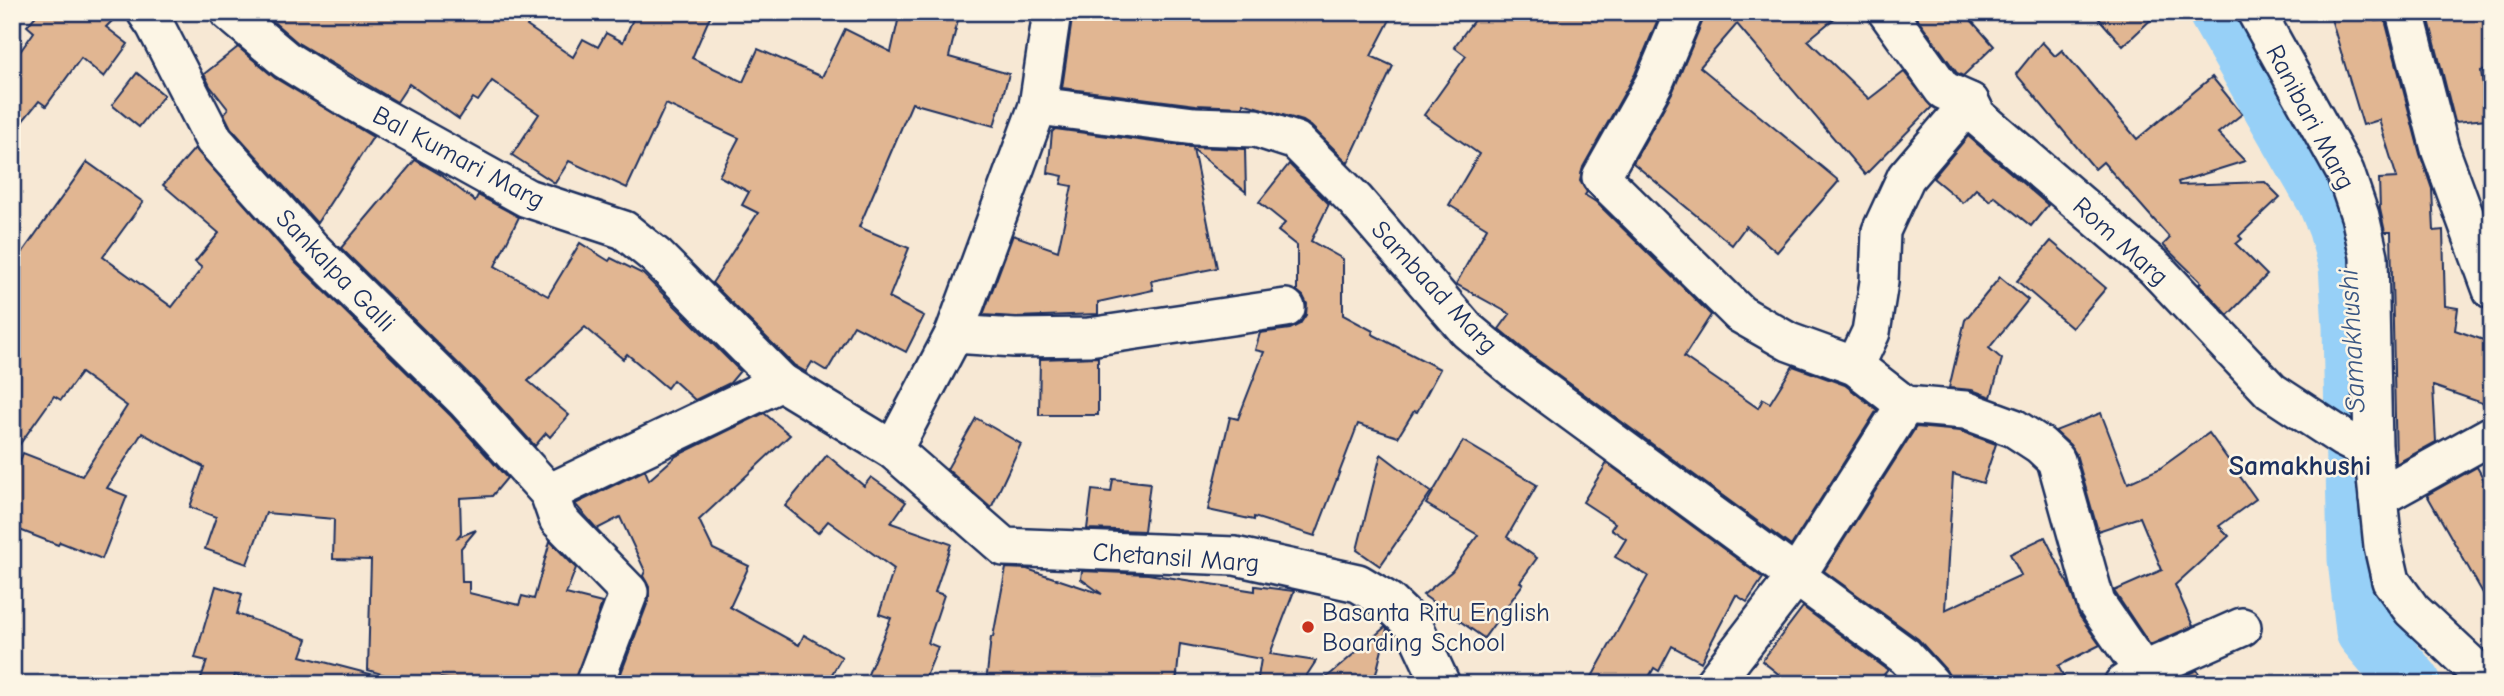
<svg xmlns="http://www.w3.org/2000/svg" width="2504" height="696" font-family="'Comic Neue',sans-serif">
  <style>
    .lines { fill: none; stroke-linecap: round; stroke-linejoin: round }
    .river { stroke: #97d0f7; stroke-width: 61 }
    .building { fill: #e1b692; stroke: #1b2f5e; stroke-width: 2 }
    .minor-casing { stroke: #1b2f5e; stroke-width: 42 }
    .minor { stroke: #fcf5e5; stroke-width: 37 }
    .poi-dot { fill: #c8321e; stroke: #fcf5e5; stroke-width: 2.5 }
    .labels { text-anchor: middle; stroke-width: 5; stroke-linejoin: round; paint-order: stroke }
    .street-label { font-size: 26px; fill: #1b2f5e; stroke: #fcf5e5 }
    .poi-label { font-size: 26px; fill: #1b2f5e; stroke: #fcf5e5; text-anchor: start }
    .water-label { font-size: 28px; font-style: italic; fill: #3a5784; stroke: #fcf5e5 }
    .neighbourhood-label { font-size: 28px; font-weight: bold; fill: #1b2f5e; stroke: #fcf5e5 }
  </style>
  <rect width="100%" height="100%" fill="#f7e8d4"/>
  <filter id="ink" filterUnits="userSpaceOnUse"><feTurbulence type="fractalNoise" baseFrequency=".0143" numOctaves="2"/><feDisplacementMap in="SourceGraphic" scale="14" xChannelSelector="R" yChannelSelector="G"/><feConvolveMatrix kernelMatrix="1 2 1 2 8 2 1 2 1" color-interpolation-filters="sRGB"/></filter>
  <g filter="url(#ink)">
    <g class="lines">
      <polyline class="river" points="2219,12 2327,199 2338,226 2349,266 2353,326 2358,559 2366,631 2411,684"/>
    </g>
    <g class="building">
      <polygon points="39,12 121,12 106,27 128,44 104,77 81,58 46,106 39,101 12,134 12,63 34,32 27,26"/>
      <polygon points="262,12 536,12 527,26 573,57 583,39 598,47 606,33 623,42 636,12 712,12 692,58 743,82 758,49 822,77 845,29 891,52 900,12 960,12 949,57 1009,74 994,126 912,103 859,227 909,248 889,298 924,316 906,352 854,325 827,371 812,362 806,372 794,365 712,283 758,213 742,205 749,192 719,176 739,138 666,104 627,188 569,161 555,183 512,155 539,114 492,81 478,101 473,98 459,119 409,84 397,102 298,43"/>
      <polygon points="1073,12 1394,12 1371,56 1393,66 1348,163 1311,126 1303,121 1243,103 1243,107 1196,105 1062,88"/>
      <polygon points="1480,12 1661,12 1635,74 1583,167 1580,181 1587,192 1585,195 1596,202 1711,315 1684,357 1758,408 1763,399 1770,403 1793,366 1845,385 1877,410 1791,546 1528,353 1499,329 1510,314 1456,284 1487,228 1449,205 1479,154 1424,115 1466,56 1454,47"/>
      <polygon points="1705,12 1842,12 1808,40 1869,99 1904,72 1932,107 1865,175 1737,24 1700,67 1839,181 1777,252 1746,226 1732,245 1633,163 1673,91 1703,20"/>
      <polygon points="1913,12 1964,12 1994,46 1963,76 1957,73"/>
      <polygon points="2093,12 2159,12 2123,46"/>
      <polygon points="2329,12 2372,12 2375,21 2385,20 2420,154 2432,189 2434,231 2443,230 2445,306 2458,308 2455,330 2492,343 2492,385 2485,404 2433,386 2436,442 2396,464 2391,232 2385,232 2380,209 2379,179 2397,178 2379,120 2363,125"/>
      <polygon points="2427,12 2492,12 2492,70 2481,71 2487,119 2455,122"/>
      <polygon points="2042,42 2055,56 2062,50 2137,139 2212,77 2242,114 2218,133 2245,161 2178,182 2179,185 2265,182 2280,197 2239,236 2242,239 2236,244 2267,275 2228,315 2199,284 2201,282 2163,245 2170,238 2103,162 2095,169 2016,74"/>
      <polygon points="238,47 275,78 373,137 317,223 231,128 224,114 228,109 210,86 204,74"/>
      <polygon points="137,73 164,95 139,127 112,105"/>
      <polygon points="1055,129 1191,147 1245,149 1246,192 1193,149 1217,268 1151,281 1153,290 1098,302 1098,314 1016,317 983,315 1013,235 1058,251 1072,186 1061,184 1063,176 1048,173 1052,132"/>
      <polygon points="1968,136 2048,205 2031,226 1994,196 1990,201 1976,189 1963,203 1933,178"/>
      <polygon points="195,148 296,263 451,416 507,478 492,496 460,498 461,533 458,537 476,530 461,548 462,582 469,582 469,593 519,605 522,596 534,599 550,541 576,568 566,594 602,603 574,684 496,684 440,678 440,683 399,676 398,679 368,670 371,560 333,559 334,519 266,513 247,564 205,549 216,517 190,507 204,467 142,433 107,488 127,496 102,559 60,542 58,545 12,527 12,482 23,453 82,476 127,406 81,373 61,400 54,396 12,455 12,267 87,162 143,202 103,257 172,307 202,268 195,262 219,233 163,185"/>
      <polygon points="415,160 441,175 475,201 478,195 519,217 495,266 548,296 580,243 609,261 611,258 643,274 740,371 730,383 695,400 673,380 667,388 627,354 623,359 585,327 528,381 569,415 550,437 546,433 535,446 481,386 341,248"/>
      <polygon points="1289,164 1329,204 1311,241 1343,259 1343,315 1373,331 1372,334 1440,369 1417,412 1414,411 1398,437 1358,424 1315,536 1254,517 1254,520 1208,510 1230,417 1238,419 1264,352 1255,350 1260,333 1290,329 1300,324 1306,315 1307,304 1303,296 1297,291 1297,246 1278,231 1285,223 1259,202"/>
      <polygon points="2051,241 2106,288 2072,328 2017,281"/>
      <polygon points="2000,277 2028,300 1989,348 2002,359 1991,397 1972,390 1949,388 1965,320"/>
      <polygon points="1098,357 1098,415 1039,415 1040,359"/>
      <polygon points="764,413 790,435 699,520 713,549 749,566 730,607 799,645 804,635 842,657 826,684 617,684 649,599 649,587 643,576 645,571 620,517 597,529 575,504 645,470 649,480 676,456"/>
      <polygon points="2101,413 2128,483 2159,469 2209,433 2256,499 2219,526 2229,536 2175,585 2193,626 2150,645 2114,591 2162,570 2140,517 2098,531 2076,454 2070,445 2055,431"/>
      <polygon points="976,418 1021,444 991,508 947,469"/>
      <polygon points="1916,427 1960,431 1996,444 1983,483 1953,474 1945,610 2021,575 2010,554 2045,537 2069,586 2079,615 2100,645 2058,666 2068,684 1952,684 1946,670 1918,639 1824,571"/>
      <polygon points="1463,441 1537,485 1507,537 1537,558 1520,582 1523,584 1484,638 1423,595 1452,571 1478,535 1426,504"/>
      <polygon points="1381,454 1431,492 1380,566 1357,550"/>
      <polygon points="827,455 864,486 871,477 906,502 891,523 951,544 935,592 944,595 928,643 938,647 923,684 864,684 891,618 879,614 894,569 828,521 818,533 785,506"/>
      <polygon points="1607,463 1763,578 1747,602 1736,595 1701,662 1672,646 1659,671 1654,668 1645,684 1588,684 1648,576 1615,557 1626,539 1611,529 1615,523 1583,502"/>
      <polygon points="2477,467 2492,494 2492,609 2427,495"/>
      <polygon points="1113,479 1150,483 1144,531 1087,529 1092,490 1111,492"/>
      <polygon points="1006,568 1027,569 1102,594 1081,579 1082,571 1148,574 1255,591 1255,586 1294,591 1270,654 1316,661 1301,684 1257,684 1261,659 1180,644 1176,684 986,684 991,637 993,637"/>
      <polygon points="216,586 242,594 237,614 307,639 301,656 374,675 373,684 259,684 235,675 232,684 199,684 207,661 195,658"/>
      <polygon points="1803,607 1888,670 1876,684 1791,684 1762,661"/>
      <polygon points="1385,627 1387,629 1375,678 1370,677 1369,684 1319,684"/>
      <polygon points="2197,670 2204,684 2166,684"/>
    </g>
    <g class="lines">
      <defs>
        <g id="minor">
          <polyline points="146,12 155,25 214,140 312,249 466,401 549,493 558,519 629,592 594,684"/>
          <polyline points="229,12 286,60 347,98 527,198 624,230 656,256 781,382 893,450 1004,547 1235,556 1358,583 1388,601 1414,626 1441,684"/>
          <polyline points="1684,12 1654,83 1601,177 1740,314 1789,342 1855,366 1905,405 1965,410 2014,428 2040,445 2056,460 2096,603 2143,671"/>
          <polyline points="1887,12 1943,90 1970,102 1977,116 2155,268 2271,391 2343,438 2363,448 2373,448"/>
          <polyline points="2256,12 2345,172 2360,216 2369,256 2373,448 2383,546 2391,581 2412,610 2491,684"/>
          <polyline points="2405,12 2440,149 2492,290"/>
          <polyline points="1038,106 1194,126 1256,128 1296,141 1355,200 1467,330 1515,370 1905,656 1931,684"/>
          <polyline points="954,334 1015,338 1089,337 1286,308"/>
          <polyline points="1855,366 1871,332 1879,282 1881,231 1906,177 1970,102"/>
          <polyline points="893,450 954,334 1038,106 1052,12"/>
          <polyline points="549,493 781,382"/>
          <polyline points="2378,498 2492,435"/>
          <polyline points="1713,684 1797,575 1905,405"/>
          <polyline points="2123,684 2143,671 2242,627"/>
        </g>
      </defs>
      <use href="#minor" class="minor-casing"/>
      <use href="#minor" class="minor"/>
    </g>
  </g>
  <circle class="poi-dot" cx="1308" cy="627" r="7"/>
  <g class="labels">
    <g class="street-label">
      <text transform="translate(2311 117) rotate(62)" y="9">Ranibari Marg</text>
      <text transform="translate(459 157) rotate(28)" y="9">Bal Kumari Marg</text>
      <text transform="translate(2121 241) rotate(42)" y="9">Rom Marg</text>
      <text transform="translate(336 270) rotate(46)" y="9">Sankalpa Galli</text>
      <text transform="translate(1435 287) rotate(47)" y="9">Sambaad Marg</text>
      <text transform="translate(1176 557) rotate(4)" y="9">Chetansil Marg</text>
    </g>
    <g class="poi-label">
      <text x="1322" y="621">Basanta Ritu English<tspan x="1322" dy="30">Boarding School</tspan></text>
    </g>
    <g class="water-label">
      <text transform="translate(2351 341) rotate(-93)" y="10">Samakhushi</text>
    </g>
    <g class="neighbourhood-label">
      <text x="2300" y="475">Samakhushi</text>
    </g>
  </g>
  <rect width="2504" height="696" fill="none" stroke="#fcf5e5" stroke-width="42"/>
  <rect x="21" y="21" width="2462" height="654" fill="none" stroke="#1b2f5e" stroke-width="2.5" filter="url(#ink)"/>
</svg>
